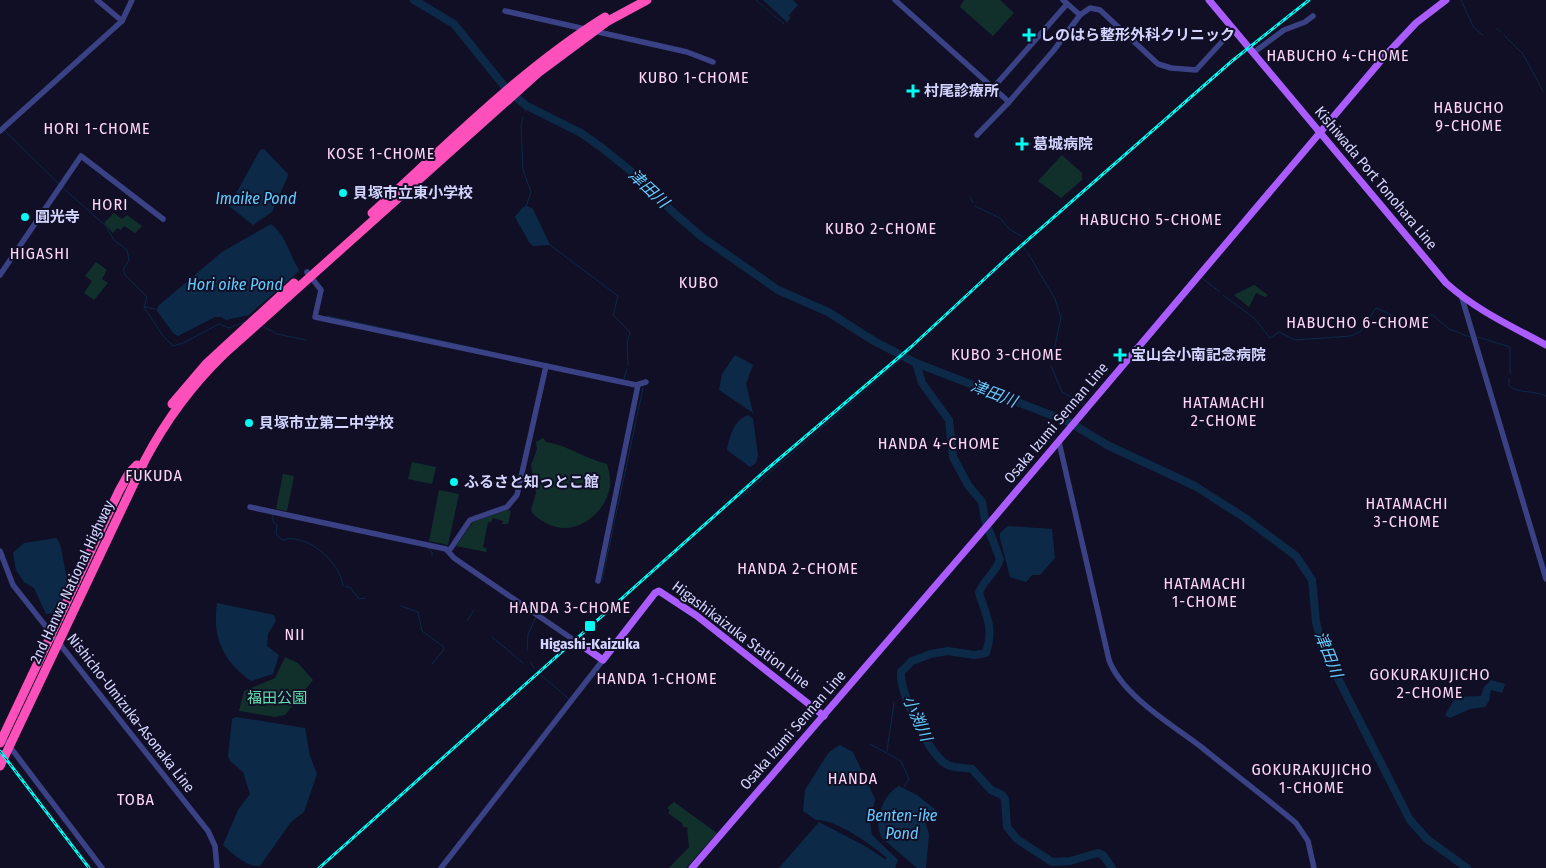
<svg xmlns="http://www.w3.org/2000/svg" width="1546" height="868" font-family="'Fira Sans Condensed','Noto Sans JP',sans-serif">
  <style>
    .green { fill: #12302b }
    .water { fill: #0c2a48 }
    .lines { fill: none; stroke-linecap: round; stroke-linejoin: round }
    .stream { stroke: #0c2a48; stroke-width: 1 }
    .river { stroke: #0c2a48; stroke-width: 8 }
    .minor { stroke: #3a4285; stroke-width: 5.5 }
    .major { stroke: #ab5cfe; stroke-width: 7 }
    .highway { stroke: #fe50bb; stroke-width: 9 }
    .rail-casing { stroke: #01fef4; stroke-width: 3 }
    .rail { stroke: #100f26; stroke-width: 1; stroke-dasharray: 4; stroke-linecap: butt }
    .poi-dot { fill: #01fef4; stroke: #100f26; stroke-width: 2 }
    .labels { text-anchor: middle; stroke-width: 4; stroke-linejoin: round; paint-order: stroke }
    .poi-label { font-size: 15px; font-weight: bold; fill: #d4d5ff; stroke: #100f26; text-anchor: start }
    .street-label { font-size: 15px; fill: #d4d5ff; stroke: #100f26 }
    .park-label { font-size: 15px; fill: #60dfae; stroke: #100f26 }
    .neighbourhood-label { font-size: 16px; letter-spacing: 1px; fill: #ffd6f6; stroke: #100f26 }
    .water-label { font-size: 16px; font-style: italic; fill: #63ccfe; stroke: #100f26 }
  </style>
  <rect width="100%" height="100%" fill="#100f26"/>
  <g class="green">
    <polygon points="964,0 1000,0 1014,13 993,36 960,7"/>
    <polygon points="1062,155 1082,173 1082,180 1061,198 1038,181"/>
    <polygon points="114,213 122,219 127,215 142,226 135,233 124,226 121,230 117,228 113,233 104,223"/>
    <polygon points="96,262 107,270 102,279 108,283 94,300 84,293 92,281 85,276"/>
    <polygon points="1254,285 1268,295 1265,297 1256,293 1249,307 1234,295"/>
    <path d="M543,438l3,4c24,4 37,16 61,22 2,8 5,18 2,27 -7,26 -37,47 -63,32 -6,-3 -12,-7 -15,-13l5,-17 -5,-28 6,-16 -1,-7z"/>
    <polygon points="412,462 436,467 432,484 408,479"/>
    <polygon points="283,474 294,476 287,511 276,509"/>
    <polygon points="439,490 459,494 448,545 429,541"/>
    <polygon points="507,510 511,511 508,524 502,524 503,521 493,518 491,522 488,522 483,547 487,549 486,552 456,546 473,522"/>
    <polygon points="285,657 298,663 313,680 285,715 275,717 239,711 244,691 275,678"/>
    <polygon points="674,802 717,833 686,868 669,868 689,847 687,827 683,827 682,823 668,813 670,810 667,808"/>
  </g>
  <g class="water">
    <polygon points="763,0 793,0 798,5 789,15 790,19 787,22"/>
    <polygon points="264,149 288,174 287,178 272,212 253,225 230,207 229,202 238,190 260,150"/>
    <polygon points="527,206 533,209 550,245 533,246 529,242 515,217 523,207"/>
    <path d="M271,224c15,11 18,30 28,46l-1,2 -49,43 -23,5 -4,-3h-7l-37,19 -4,-2 -17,-23 1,-5 64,-54z"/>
    <polygon points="735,355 753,365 746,384 753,413 719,390 722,374"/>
    <path d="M748,415l5,4 5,36 -2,8 -6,4 -23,-17c3,-14 6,-29 21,-35z"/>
    <polygon points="1008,526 1052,529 1055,558 1040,575 1032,575 1026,582 1010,577 1000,538 1000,533"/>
    <path d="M56,538c8,7 6,32 14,45l-14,30 -10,1 -12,-26 -10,-6 -8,-12 -3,-17 11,-10z"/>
    <path d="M217,603l57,12 2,6 -8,13 -1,12 12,9 -6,19 -22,7c-28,-20 -39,-44 -34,-78z"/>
    <polygon points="1491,680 1505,684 1502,693 1491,690 1489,701 1485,707 1470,709 1450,718 1445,715 1456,697 1481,696 1484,687"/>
    <path d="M236,717l69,11 5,28 7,18 -13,38 -13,10 -31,44c-14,1 -27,-12 -37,-21l15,-35 12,-16 -7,-22 -13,-11 -2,-5 4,-37z"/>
    <path d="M840,745l13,7 22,47 -5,23 2,13 26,25 -3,8h-116l40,-46 46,24 20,13 2,-1c-13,-12 -53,-40 -71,-38l-13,-9 2,-21 24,-38z"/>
    <path d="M899,786l18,9 20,16 -12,10 4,13 -3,34h-9l-35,-30c-9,-15 0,-43 17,-52z"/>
  </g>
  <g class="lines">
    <g class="stream">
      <polyline points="756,0 784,24"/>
      <polyline points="1461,0 1474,28 1483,35"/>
      <polyline points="1496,28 1501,32"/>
      <polyline points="1504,35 1523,54 1543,91"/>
      <polyline points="525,112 527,106"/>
      <polyline points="523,117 521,126 523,170 531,192 526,207"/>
      <polyline points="5,131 59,184"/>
      <polyline points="62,187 106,226 114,240 127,250 129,260 123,270 125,275 147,297 144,307 156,309"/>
      <polyline points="970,197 973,203"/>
      <polyline points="975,206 1000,218 1009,229 1023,237"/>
      <polyline points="550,245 618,296 613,315 630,332 627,343 628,365"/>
      <polyline points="1024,248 1025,250"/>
      <polyline points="1028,253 1055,299 1061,318 1052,359"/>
      <polyline points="1202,278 1220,292"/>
      <polyline points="1223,295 1254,318 1270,338 1279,332 1295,340 1351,336 1361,331 1376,308 1396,317"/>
      <polyline points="144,307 163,336 173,346 183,343 219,324 229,328 245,322"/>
      <polyline points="327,316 488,351"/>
      <polyline points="1401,318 1433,315 1449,329 1470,337"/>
      <polyline points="262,326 277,334 306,340"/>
      <polyline points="1478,337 1510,347 1510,374"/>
      <polyline points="1051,366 1062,392 1084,404"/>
      <path d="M1509,378v8c10,8 25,4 37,10"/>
      <polyline points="624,379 627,369"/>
      <polyline points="740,498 904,357"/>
      <path d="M273,514v8l4,3 -1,9 6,6c24,-8 59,22 61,46"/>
      <polyline points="428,548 432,552 432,556"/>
      <polyline points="602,580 643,388"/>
      <polyline points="346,587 350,587 359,599 365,598"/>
      <polyline points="401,606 418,612 422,631 444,647 443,651 432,664"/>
      <polyline points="467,621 474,610"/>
      <polyline points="492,637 523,663"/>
      <polyline points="527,651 528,634 536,617"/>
      <polyline points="531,663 534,668"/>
      <polyline points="541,675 569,699"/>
      <polyline points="870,744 901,761 909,779 904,787"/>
      <polyline points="887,751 894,703"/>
    </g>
    <g class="river">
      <polyline points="414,0 454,24 509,92 527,106 581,133 601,147 632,172 674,213 702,237 778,290 828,312 874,341 916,363 1069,422 1107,445 1195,486 1245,518 1296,556 1312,580 1316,622 1323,649 1410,820 1427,839 1467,868"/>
      <path d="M916,363l6,20 27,37 4,37 15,28 14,17 3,18 15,39c-3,13 -17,21 -21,34 8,25 15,34 7,60l-12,2 -26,-4 -17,3 -19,7 -11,11c-2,20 28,82 45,92 7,5 18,3 26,5l19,21 11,5 3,4 2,28 10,12 35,23 18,-1 28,-8 5,2 9,13"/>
    </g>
    <g class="minor">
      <polyline points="97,0 122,21"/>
      <polyline points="895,0 1009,102"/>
      <polyline points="1063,0 1080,15"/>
      <polyline points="505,11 687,52 713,62"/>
      <polyline points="1253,53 1284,30 1305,22 1313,16"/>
      <polyline points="993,88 1067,4"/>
      <polyline points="0,131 122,21 132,0"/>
      <polyline points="977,135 1009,102 1054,50 1080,15 1090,8 1100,10 1158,64 1171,68 1196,70 1230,33"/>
      <polyline points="307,272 321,290 315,317 636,385 646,382"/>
      <polyline points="0,275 81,156 163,219"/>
      <polyline points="1462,298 1546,579"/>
      <path d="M1059,442l50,218c13,35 62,64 91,86 32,26 65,51 96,77l12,18 6,27"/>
      <polyline points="250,507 446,549 454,558 584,647"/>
      <polyline points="0,551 13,585 208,831 215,846 217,868"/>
      <polyline points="449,551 470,520 507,507 517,495 546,366"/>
      <polyline points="598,581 638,385"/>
      <polyline points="1,735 102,868"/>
      <polyline points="441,868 603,660"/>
    </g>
    <g class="major">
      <path d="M1209,0l237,283c30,27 65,43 100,62"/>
      <polyline points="584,647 603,660 655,593 659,591 697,616 824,716"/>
      <polyline points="692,868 992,520 1384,57 1416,23 1446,0"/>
    </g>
    <g class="highway">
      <path d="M372,213c73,-66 149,-144 233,-196"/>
      <polyline points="172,404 207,363 294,283"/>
      <polyline points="0,743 119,491 129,473 137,465"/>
      <path d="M0,766l145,-306c21,-40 46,-74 79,-106l314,-281 70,-52 39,-21"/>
    </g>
    <defs>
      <g id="rail">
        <polyline points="0,751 89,868"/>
        <polyline points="319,868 766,470 911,347 1006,259 1232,61 1309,0"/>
      </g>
    </defs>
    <use href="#rail" class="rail-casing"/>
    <use href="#rail" class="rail"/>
  </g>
  <g class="poi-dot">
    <path d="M1026.5 27.5h5v5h5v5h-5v5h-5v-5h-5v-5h5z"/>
    <path d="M910.5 83.5h5v5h5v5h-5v5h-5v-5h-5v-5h5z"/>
    <path d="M1019.5 136.5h5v5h5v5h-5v5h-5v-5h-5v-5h5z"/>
    <circle cx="343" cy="193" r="5"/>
    <circle cx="25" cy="217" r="5"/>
    <path d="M1117.5 347.5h5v5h5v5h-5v5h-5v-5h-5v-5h5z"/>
    <circle cx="249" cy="423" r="5"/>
    <circle cx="454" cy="482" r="5"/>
    <rect x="584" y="620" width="12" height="12" rx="2.5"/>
  </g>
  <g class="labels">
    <g class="poi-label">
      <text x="1040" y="40">しのはら整形外科クリニック</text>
      <text x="924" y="96">村尾診療所</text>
      <text x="1033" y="149">葛城病院</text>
      <text x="353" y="198">貝塚市立東小学校</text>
      <text x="35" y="222">圓光寺</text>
      <text x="1131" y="360">宝山会小南記念病院</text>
      <text x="259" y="428">貝塚市立第二中学校</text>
      <text x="464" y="487">ふるさと知っとこ館</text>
      <text x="590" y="649" text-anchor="middle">Higashi-Kaizuka</text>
    </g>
    <g class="street-label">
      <text transform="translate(1376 178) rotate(50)" y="5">Kishiwada Port Tonohara Line</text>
      <text transform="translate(1056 423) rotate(-50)" y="5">Osaka Izumi Sennan Line</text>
      <text transform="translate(72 582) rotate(-65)" y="5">2nd Hanwa National Highway</text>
      <text transform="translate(741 635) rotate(37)" y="5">Higashikaizuka Station Line</text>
      <text transform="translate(131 713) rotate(52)" y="5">Nishicho-Umizuka-Asonaka Line</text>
      <text transform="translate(793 730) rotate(-49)" y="5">Osaka Izumi Sennan Line</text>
    </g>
    <g class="park-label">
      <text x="277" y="703">福田公園</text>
    </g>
    <g class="neighbourhood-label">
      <text x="1338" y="61">HABUCHO 4-CHOME</text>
      <text x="694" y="83">KUBO 1-CHOME</text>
      <text x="1469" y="113">HABUCHO<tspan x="1469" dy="18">9-CHOME</tspan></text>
      <text x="97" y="134">HORI 1-CHOME</text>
      <text x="381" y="159">KOSE 1-CHOME</text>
      <text x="110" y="210">HORI</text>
      <text x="1151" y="225">HABUCHO 5-CHOME</text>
      <text x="881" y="234">KUBO 2-CHOME</text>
      <text x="40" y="259">HIGASHI</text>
      <text x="699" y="288">KUBO</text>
      <text x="1358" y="328">HABUCHO 6-CHOME</text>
      <text x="1007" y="360">KUBO 3-CHOME</text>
      <text x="1224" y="408">HATAMACHI<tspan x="1224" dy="18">2-CHOME</tspan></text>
      <text x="939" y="449">HANDA 4-CHOME</text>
      <text x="154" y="481">FUKUDA</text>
      <text x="1407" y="509">HATAMACHI<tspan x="1407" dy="18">3-CHOME</tspan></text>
      <text x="798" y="574">HANDA 2-CHOME</text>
      <text x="1205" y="589">HATAMACHI<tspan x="1205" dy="18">1-CHOME</tspan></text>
      <text x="570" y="613">HANDA 3-CHOME</text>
      <text x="295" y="640">NII</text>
      <text x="1430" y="680">GOKURAKUJICHO<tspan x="1430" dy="18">2-CHOME</tspan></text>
      <text x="657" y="684">HANDA 1-CHOME</text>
      <text x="1312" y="775">GOKURAKUJICHO<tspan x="1312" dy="18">1-CHOME</tspan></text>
      <text x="853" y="784">HANDA</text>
      <text x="136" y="805">TOBA</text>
    </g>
    <g class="water-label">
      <text transform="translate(649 188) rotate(43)" y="6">津田川</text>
      <text x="256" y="204">Imaike Pond</text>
      <text x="235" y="290">Hori oike Pond</text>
      <text transform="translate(994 393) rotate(21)" y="6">津田川</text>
      <text transform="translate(1329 654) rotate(68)" y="6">津田川</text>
      <text transform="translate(918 718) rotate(66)" y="6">小渕川</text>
      <text x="902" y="821">Benten-ike<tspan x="902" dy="18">Pond</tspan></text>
    </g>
  </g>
</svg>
